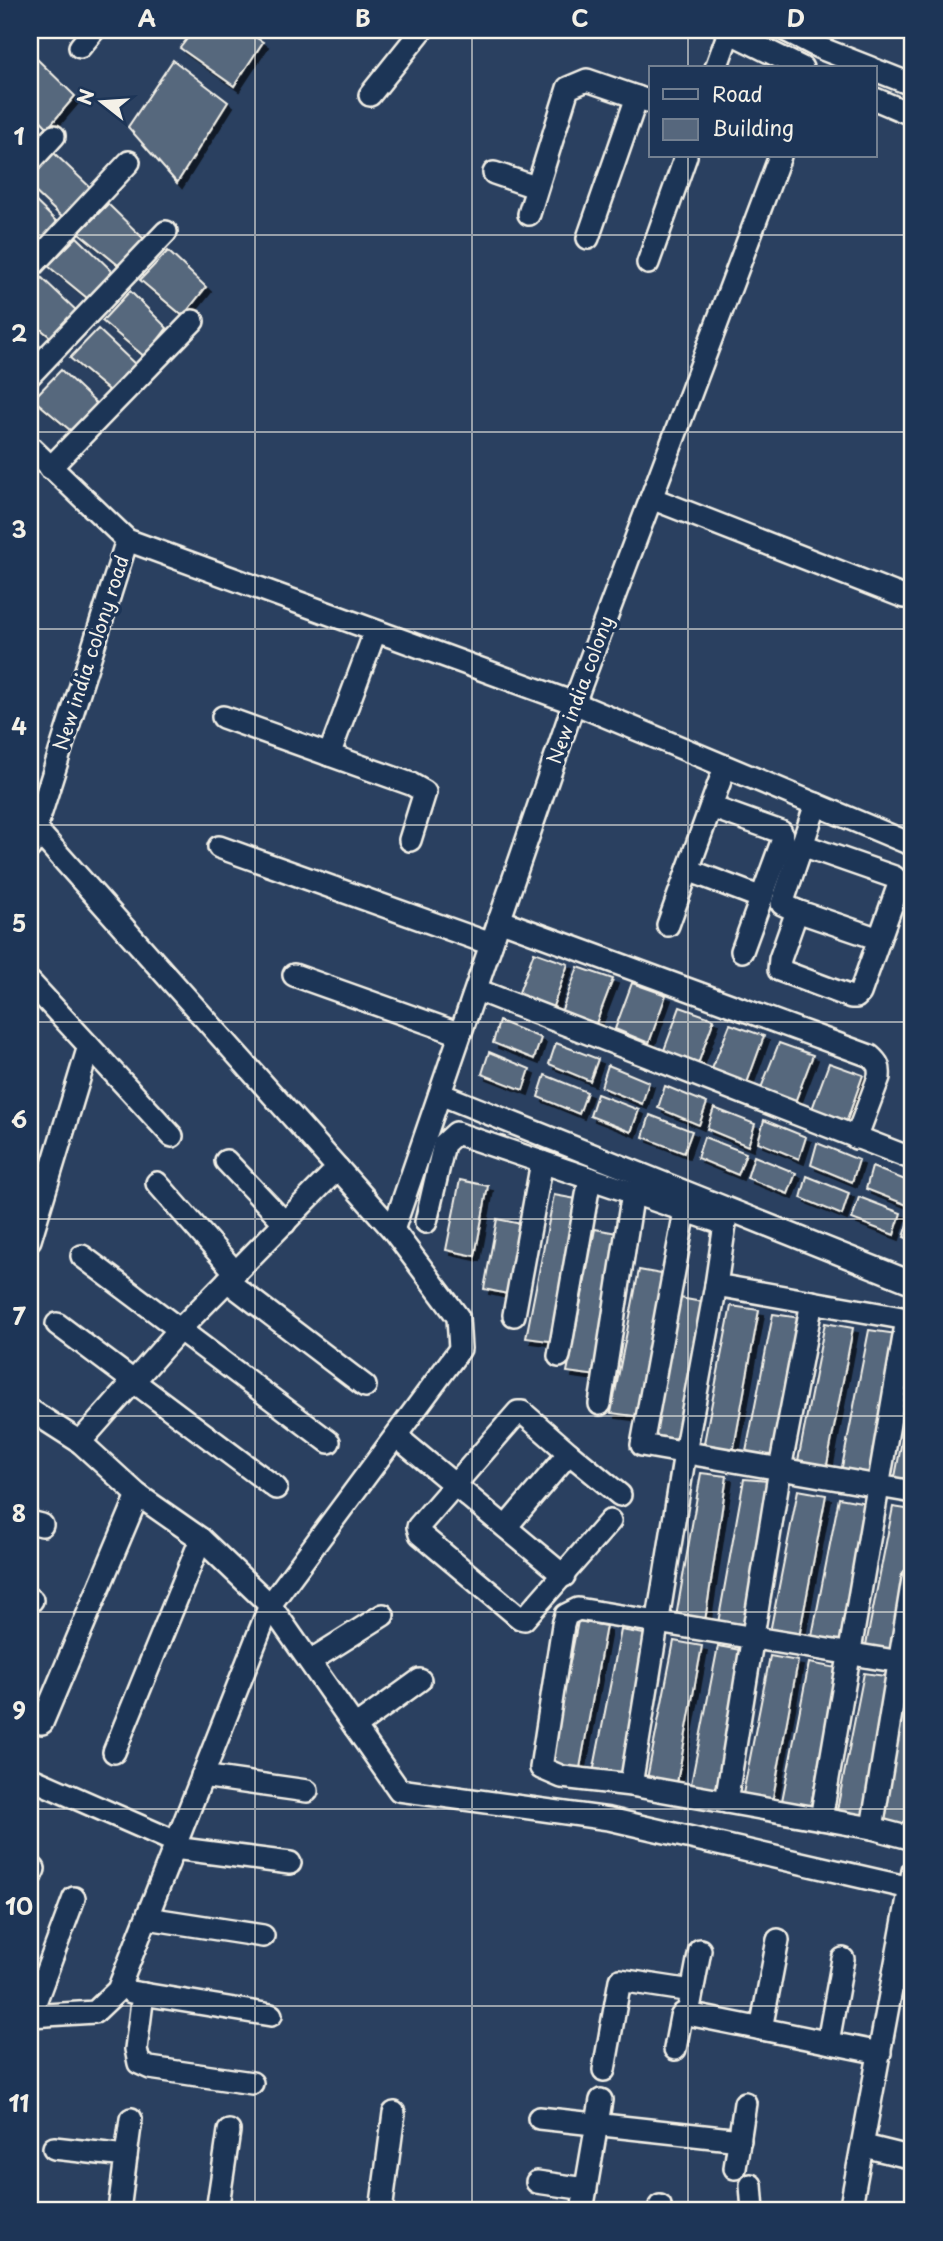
<svg xmlns="http://www.w3.org/2000/svg" width="943" height="2241" font-family="'Playpen Sans',sans-serif">
  <style>
    .building { fill: #56677d; stroke: #f4f1e8; stroke-width: 2; filter: url(#shadow) }
    .lines { fill: none; stroke-linecap: round; stroke-linejoin: round }
    .minor-casing { stroke: #f4f1e8; stroke-width: 26 }
    .minor { stroke: #1d3557; stroke-width: 21 }
    .grid { fill: none; stroke: #f4f1e8; stroke-width: 2; stroke-opacity: 0.55 }
    .labels { text-anchor: middle; stroke-width: 7; stroke-linejoin: round; paint-order: stroke }
    .street-label { font-size: 19px; fill: #f4f1e8; stroke: #1d3557 }
    .neatline { fill: none; stroke: #f4f1e8; stroke-width: 2.5 }
    .grid-label { font-size: 23px; text-anchor: middle; font-weight: bold; fill: #f4f1e8 }
  </style>
  <defs>
    <filter id="shadow"><feDropShadow dx="5" dy="5" stdDeviation="0" flood-color="#0009"/></filter>
  </defs>
  <rect width="100%" height="100%" fill="#2a4060"/>
  <filter id="ink" filterUnits="userSpaceOnUse"><feTurbulence type="fractalNoise" baseFrequency=".0143" numOctaves="2"/><feDisplacementMap in="SourceGraphic" scale="14" xChannelSelector="R" yChannelSelector="G"/><feConvolveMatrix kernelMatrix="1 2 1 2 8 2 1 2 1" color-interpolation-filters="sRGB"/></filter>
  <g filter="url(#ink)">
    <g class="building">
      <polygon points="194,30 244,30 263,42 234,86 180,48"/>
      <polygon points="37,59 75,96 48,128 30,109 30,67"/>
      <polygon points="173,60 228,102 177,183 128,127"/>
      <polygon points="54,153 92,189 64,219 30,187 30,179"/>
      <polygon points="30,196 59,224 30,254"/>
      <polygon points="108,204 145,240 123,269 79,233"/>
      <polygon points="77,237 114,273 92,302 48,266"/>
      <polygon points="168,251 206,287 183,316 140,280"/>
      <polygon points="40,276 78,312 55,341 30,320 30,287"/>
      <polygon points="130,291 167,328 145,357 102,321"/>
      <polygon points="98,329 136,365 113,394 70,358"/>
      <polygon points="61,370 99,406 76,435 33,399"/>
      <polygon points="534,952 568,964 551,1012 517,998"/>
      <polygon points="578,967 613,979 595,1026 561,1012"/>
      <polygon points="632,983 666,995 649,1043 615,1029"/>
      <polygon points="680,1007 714,1019 697,1067 663,1053"/>
      <polygon points="499,1021 541,1038 534,1059 493,1043"/>
      <polygon points="730,1024 764,1036 747,1083 712,1069"/>
      <polygon points="556,1043 598,1059 590,1081 549,1064"/>
      <polygon points="779,1043 813,1055 795,1102 761,1088"/>
      <polygon points="489,1052 530,1069 523,1090 482,1074"/>
      <polygon points="829,1063 863,1075 846,1123 812,1109"/>
      <polygon points="608,1065 649,1082 642,1104 601,1087"/>
      <polygon points="545,1075 587,1092 579,1114 538,1097"/>
      <polygon points="665,1086 707,1103 699,1125 658,1108"/>
      <polygon points="597,1094 639,1110 631,1132 590,1116"/>
      <polygon points="714,1108 755,1124 748,1146 707,1129"/>
      <polygon points="650,1115 692,1131 684,1153 643,1137"/>
      <polygon points="764,1120 806,1137 799,1159 758,1142"/>
      <polygon points="704,1137 746,1153 738,1175 697,1158"/>
      <polygon points="817,1143 859,1160 852,1182 811,1165"/>
      <polygon points="754,1156 796,1173 788,1194 747,1178"/>
      <polygon points="872,1167 913,1183 907,1205 866,1189"/>
      <polygon points="807,1176 849,1193 842,1215 801,1198"/>
      <polygon points="460,1180 488,1186 475,1256 446,1250"/>
      <polygon points="554,1195 582,1200 556,1342 526,1338"/>
      <polygon points="859,1197 901,1213 894,1235 852,1219"/>
      <polygon points="911,1215 913,1216 913,1240 904,1237"/>
      <polygon points="497,1219 526,1225 512,1295 484,1289"/>
      <polygon points="595,1229 623,1234 597,1376 567,1372"/>
      <polygon points="639,1270 667,1275 641,1417 611,1413"/>
      <polygon points="680,1298 708,1303 681,1445 652,1441"/>
      <polygon points="731,1306 759,1310 733,1453 703,1448"/>
      <polygon points="773,1314 801,1318 775,1461 745,1457"/>
      <polygon points="825,1323 853,1328 826,1470 797,1466"/>
      <polygon points="869,1330 897,1334 871,1477 841,1472"/>
      <polygon points="913,1383 913,1485 894,1482"/>
      <polygon points="701,1473 727,1476 705,1621 676,1617"/>
      <polygon points="744,1479 769,1481 748,1627 718,1623"/>
      <polygon points="798,1490 826,1495 799,1637 770,1632"/>
      <polygon points="839,1498 867,1503 841,1646 811,1641"/>
      <polygon points="893,1507 913,1510 913,1554 895,1654 865,1650"/>
      <polygon points="578,1621 606,1626 580,1768 550,1764"/>
      <polygon points="621,1630 650,1635 623,1777 593,1773"/>
      <polygon points="674,1641 702,1646 676,1788 646,1784"/>
      <polygon points="718,1646 746,1651 719,1793 690,1789"/>
      <polygon points="770,1656 798,1661 772,1803 742,1799"/>
      <polygon points="809,1663 837,1668 810,1810 781,1806"/>
      <polygon points="864,1673 892,1677 866,1820 836,1815"/>
      <polygon points="907,1681 913,1682 913,1804 909,1828 879,1824"/>
    </g>
    <g class="lines">
      <defs>
        <g id="minor">
          <polyline points="725,30 802,68"/>
          <polyline points="785,30 820,48 871,68"/>
          <polyline points="80,47 94,30"/>
          <polyline points="716,68 729,32"/>
          <polyline points="875,70 913,85"/>
          <polyline points="370,95 422,30"/>
          <polyline points="875,99 913,115"/>
          <polyline points="30,162 54,136"/>
          <polyline points="494,173 535,187"/>
          <polyline points="529,214 568,88 587,80 651,102"/>
          <polyline points="588,238 637,97"/>
          <polyline points="648,263 686,156"/>
          <polyline points="30,268 129,162"/>
          <polyline points="30,375 166,232"/>
          <polyline points="30,447 127,540 574,703 913,845"/>
          <polyline points="50,468 193,321"/>
          <polyline points="651,498 904,597"/>
          <polyline points="223,717 411,784 425,792 410,840"/>
          <polyline points="329,755 375,632"/>
          <polyline points="816,804 782,904 797,911 879,939"/>
          <polyline points="711,807 781,832 783,839 742,951"/>
          <polyline points="30,847 127,540"/>
          <polyline points="219,847 491,944"/>
          <polyline points="688,870 762,898"/>
          <polyline points="797,911 780,959 779,970 851,997 856,997 860,993 898,887 897,880 894,877 802,845"/>
          <path d="M499,920l371,136c8,7 10,11 9,21l-23,61"/>
          <polyline points="668,925 725,767"/>
          <polyline points="294,975 460,1034"/>
          <polyline points="30,982 172,1136"/>
          <polyline points="477,990 913,1159"/>
          <polyline points="440,1094 913,1283"/>
          <polyline points="226,1161 285,1223"/>
          <polyline points="157,1183 236,1273"/>
          <polyline points="685,1211 642,1445 913,1492"/>
          <polyline points="426,1222 444,1144 456,1133 725,1224 716,1285 913,1320"/>
          <polyline points="393,1230 574,703 780,156"/>
          <polyline points="30,1240 89,1046"/>
          <polyline points="82,1256 329,1442"/>
          <polyline points="227,1281 365,1386"/>
          <polyline points="514,1315 542,1162"/>
          <polyline points="57,1324 276,1488"/>
          <polyline points="559,1356 590,1178"/>
          <polyline points="600,1404 633,1192"/>
          <polyline points="30,1410 80,1442 138,1495 201,1539 270,1605 399,1790 609,1819 910,1888"/>
          <polyline points="396,1436 564,1576"/>
          <polyline points="80,1442 180,1329 338,1168"/>
          <polyline points="569,1453 620,1495"/>
          <polyline points="30,1522 42,1525"/>
          <polyline points="506,1527 569,1453 522,1412 518,1412 418,1527 420,1534 520,1618 524,1619 610,1521"/>
          <polyline points="30,1600 32,1600"/>
          <polyline points="310,1661 383,1615"/>
          <polyline points="913,1664 578,1609 566,1615 563,1625 541,1768 562,1777 631,1785 872,1828 906,1837 913,1830"/>
          <polyline points="42,1723 138,1495"/>
          <polyline points="355,1727 420,1680"/>
          <polyline points="114,1752 201,1539"/>
          <polyline points="202,1776 307,1791"/>
          <polyline points="30,1778 176,1842"/>
          <polyline points="631,1785 685,1453 716,1285"/>
          <polyline points="726,1802 780,1469 812,1302"/>
          <polyline points="821,1819 907,1319"/>
          <polyline points="872,1828 913,1579"/>
          <polyline points="174,1848 290,1863"/>
          <polyline points="30,1878 34,1869"/>
          <polyline points="147,1918 263,1936"/>
          <polyline points="700,1950 688,2014 880,2053"/>
          <polyline points="131,1992 271,2015"/>
          <polyline points="143,1994 136,2049 139,2063 150,2068 252,2083"/>
          <polyline points="30,2016 95,2012 118,1990 270,1605 460,1349 458,1317 393,1230 36,829"/>
          <polyline points="30,2016 74,1898"/>
          <polyline points="761,2029 778,1940"/>
          <polyline points="828,2042 843,1959"/>
          <polyline points="675,2049 681,2017 683,2014 688,2014"/>
          <polyline points="604,2070 620,1980 692,1991"/>
          <polyline points="539,2118 740,2140"/>
          <polyline points="864,2146 913,2158"/>
          <polyline points="54,2148 126,2156 119,2211"/>
          <polyline points="126,2156 131,2119"/>
          <polyline points="735,2168 745,2103"/>
          <polyline points="537,2182 586,2189"/>
          <polyline points="751,2185 753,2211"/>
          <polyline points="217,2211 229,2131"/>
          <polyline points="381,2211 394,2113"/>
          <polyline points="582,2211 601,2100"/>
          <polyline points="660,2211 660,2206"/>
          <polyline points="850,2211 913,1871"/>
        </g>
      </defs>
      <use href="#minor" class="minor-casing"/>
      <use href="#minor" class="minor"/>
    </g>
  </g>
  <path class="grid" d="M255,30v2181M472,30v2181M688,30v38M688,156v2055M30,235h883M30,432h883M30,629h883M30,825h883M30,1022h883M30,1219h883M30,1416h883M30,1612h883M30,1809h883M30,2006h883"/>
  <g class="labels">
    <g class="street-label">
      <text transform="translate(91 653) rotate(-72)" y="7">New india colony road</text>
      <text transform="translate(580 690) rotate(-70)" y="7">New india colony</text>
    </g>
  </g>
  <rect width="943" height="2241" fill="none" stroke="#1d3557" stroke-width="77"/>
  <rect x="649" y="66" width="228" height="91" fill="#1d3557" stroke="#738091" stroke-width="2"/>
  <rect x="663" y="89" width="35" height="10" fill="#1d3557" stroke="#738091" stroke-width="2"/>
  <text x="712" y="102" font-size="21" fill="#f4f1e8">Road</text>
  <rect x="663" y="119" width="35" height="21" fill="#56677d" stroke="#738091" stroke-width="2"/>
  <text x="712" y="136" font-size="21" fill="#f4f1e8">Building</text>
  <g transform="translate(102 102) rotate(287)" stroke="#1d3557" stroke-width="5" paint-order="stroke">
  <path d="M0-5L12 26L0 18L-12 26Z" fill="#f4f1e8"/>
  <text y="-10" font-size="19" font-weight="bold" text-anchor="middle" fill="#f4f1e8">N</text>
  </g>
  <rect x="38" y="38" width="866" height="2164" class="neatline"/>
  <g class="grid-label">
    <text x="147" y="27">A</text>
    <text x="363" y="27">B</text>
    <text x="580" y="27">C</text>
    <text x="796" y="27">D</text>
    <text x="19" y="145">1</text>
    <text x="19" y="342">2</text>
    <text x="19" y="538">3</text>
    <text x="19" y="735">4</text>
    <text x="19" y="932">5</text>
    <text x="19" y="1128">6</text>
    <text x="19" y="1325">7</text>
    <text x="19" y="1522">8</text>
    <text x="19" y="1719">9</text>
    <text x="19" y="1915">10</text>
    <text x="19" y="2112">11</text>
  </g>
</svg>
